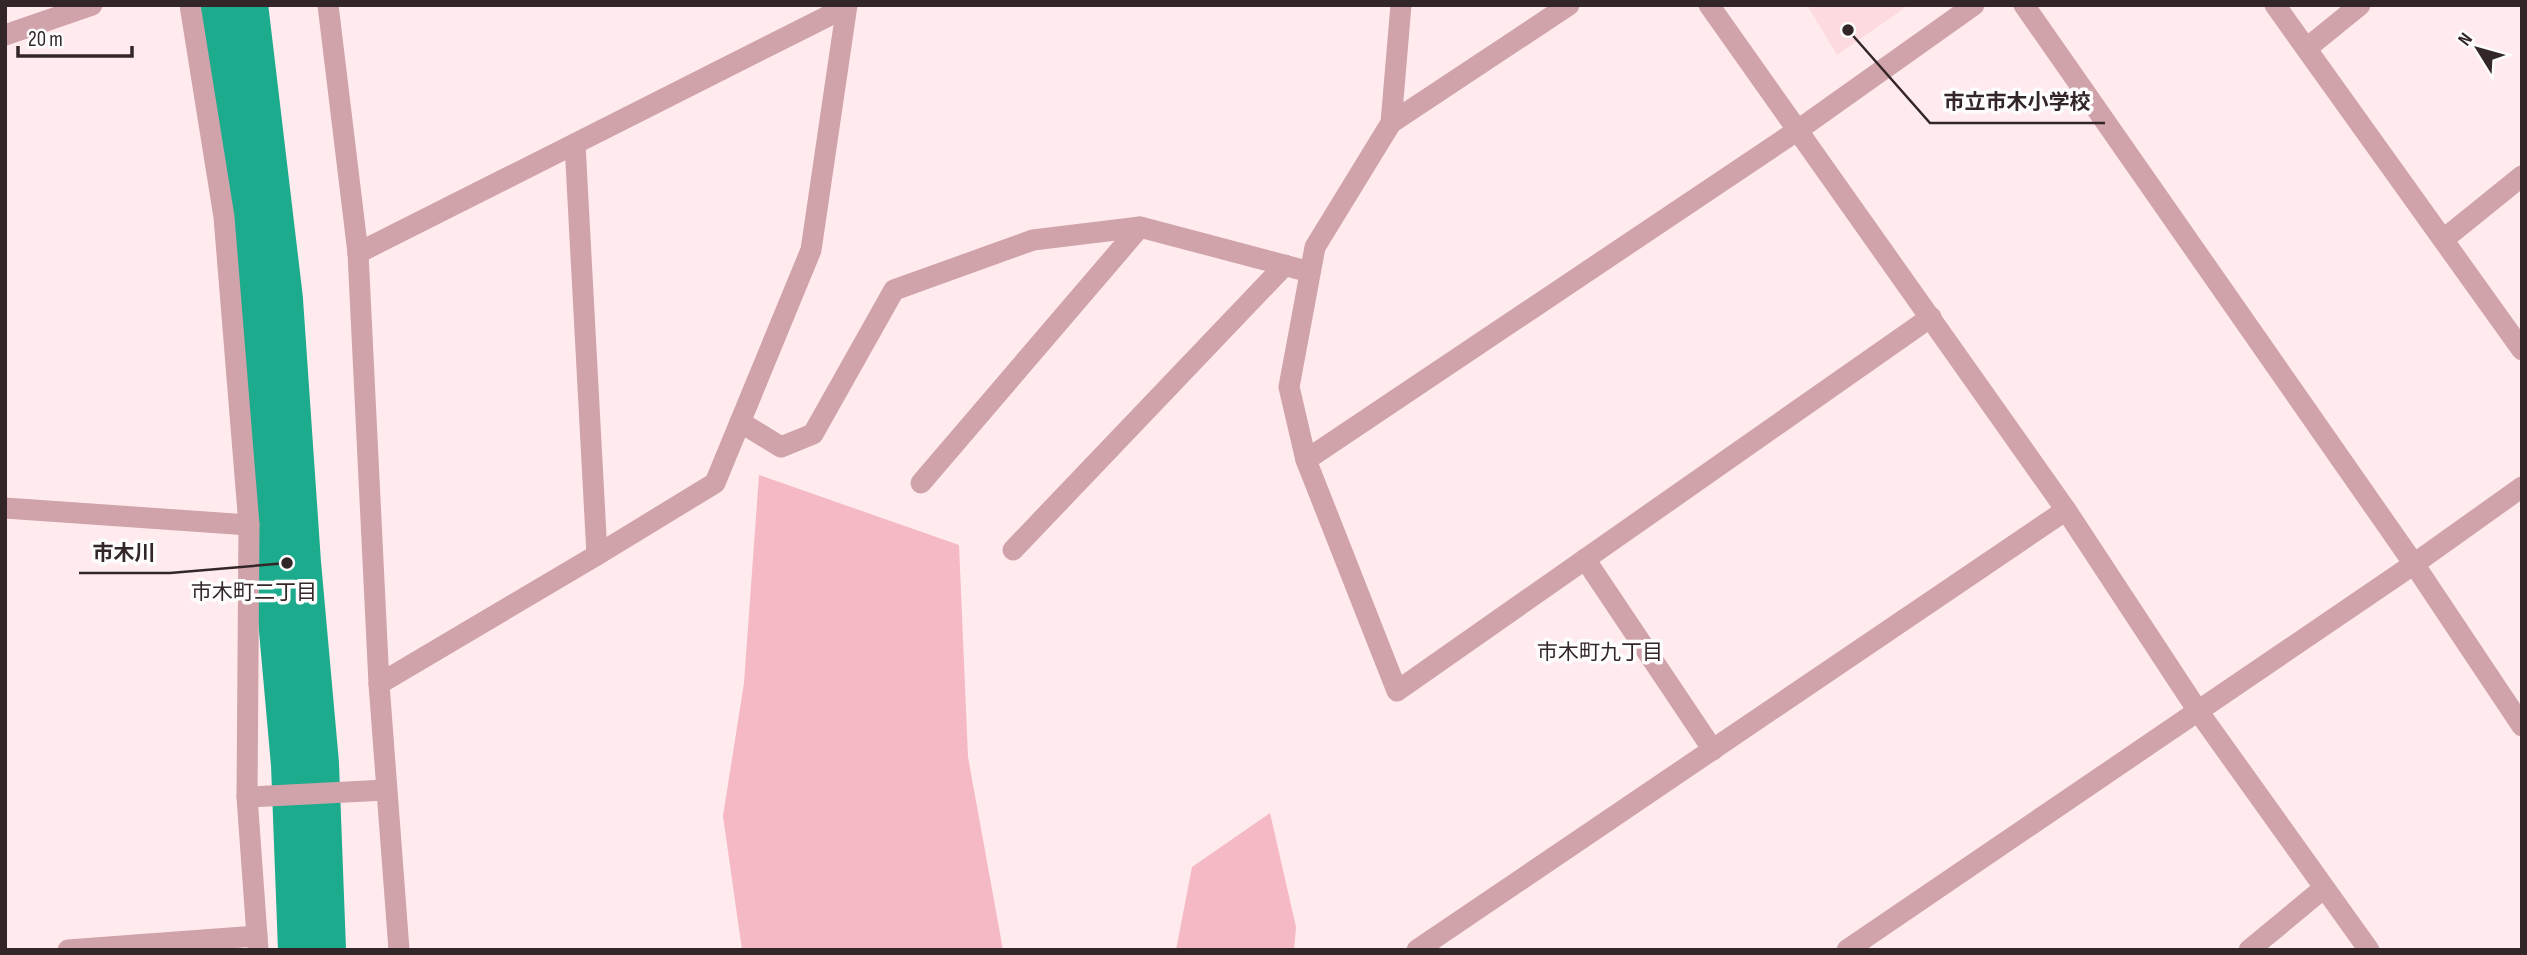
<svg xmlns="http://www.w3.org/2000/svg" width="2527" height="955" font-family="'Sofia Sans Condensed','Noto Sans JP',sans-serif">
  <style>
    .built { fill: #fddadf }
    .green { fill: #f4b9c4 }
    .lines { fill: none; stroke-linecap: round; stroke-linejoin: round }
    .river { stroke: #1cab8c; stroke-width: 68 }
    .minor { stroke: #d0a2aa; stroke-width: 21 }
    .tertiary { stroke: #d0a2aa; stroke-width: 21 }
    .labels { text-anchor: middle; stroke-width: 7; stroke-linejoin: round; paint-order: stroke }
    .neighbourhood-label { font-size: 21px; fill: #332628; stroke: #fdfdfd }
    .leader { fill: none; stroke: #332628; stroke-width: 2.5 }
    .callout-dot { fill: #332628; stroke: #fdfdfd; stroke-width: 2.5 }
    .callout-label { font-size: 21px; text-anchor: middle; font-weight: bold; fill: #332628; stroke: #fdfdfd; stroke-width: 7; stroke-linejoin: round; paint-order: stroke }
  </style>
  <rect width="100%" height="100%" fill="#ffeaed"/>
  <polygon class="built" points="1807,5 1909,5 1837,55"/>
  <g class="green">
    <polygon points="759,475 959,545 968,757 1003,950 742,950 723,816 744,683"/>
    <polygon points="1270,813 1296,927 1294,950 1176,950 1192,867"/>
  </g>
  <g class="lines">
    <polyline class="river" points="234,5 269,300 287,563 305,764 312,950"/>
    <g class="minor">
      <polyline points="190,5 224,217 249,525 247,797 258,950"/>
      <polyline points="328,5 358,253 379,684 399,950"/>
      <polyline points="1401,5 1391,123 1315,247 1289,387 1306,460 1397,691 1931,317"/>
      <polyline points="2024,5 2414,564 2522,726"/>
      <polyline points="2275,5 2522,350"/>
      <polyline points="2307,48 2360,5"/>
      <polyline points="1391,123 1569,5"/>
      <polyline points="575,144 597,555"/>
      <polyline points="2444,239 2522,176"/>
      <polyline points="358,253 846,7"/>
      <polyline points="740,422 781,447 813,434 894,290 1033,240 1140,227 1310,272"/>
      <polyline points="1306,460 1798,130 1974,5"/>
      <polyline points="921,483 1140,227"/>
      <polyline points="5,508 249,525"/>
      <polyline points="1013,550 1285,265"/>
      <polyline points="1585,559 1713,750"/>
      <polyline points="379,684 597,555 715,483 811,250 847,5"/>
      <polyline points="2198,711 2414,564 2522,487"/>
      <polyline points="247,797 386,790"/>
      <polyline points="68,950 257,936"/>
      <polyline points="1417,950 2066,510"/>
      <polyline points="2249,950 2324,888"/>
    </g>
    <g class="tertiary">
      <polyline points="1709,5 2066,510 2198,711 2369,950"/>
      <polyline points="5,35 92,5"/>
      <polyline points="1847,950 2198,711"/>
    </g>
  </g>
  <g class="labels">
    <g class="neighbourhood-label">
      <text x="254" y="599">市木町二丁目</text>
      <text x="1600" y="659">市木町九丁目</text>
    </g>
  </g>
  <path class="leader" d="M1848 30L1930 123H2105M287 563L170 573H79"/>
  <g class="callout-dot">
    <circle cx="1848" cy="30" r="7"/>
    <circle cx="287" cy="563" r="7"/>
  </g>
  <g class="callout-label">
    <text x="2017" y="109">市立市木小学校</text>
    <text x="124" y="560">市木川</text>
  </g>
  <rect width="2527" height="955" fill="none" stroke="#332628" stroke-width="14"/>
  <g transform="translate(2478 49) rotate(307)" stroke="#fdfdfd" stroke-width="5" paint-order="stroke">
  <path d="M0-5L12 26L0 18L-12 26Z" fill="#332628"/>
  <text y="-10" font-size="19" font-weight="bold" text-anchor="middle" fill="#332628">N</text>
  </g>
  <path d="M18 46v10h114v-10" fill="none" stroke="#332628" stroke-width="3.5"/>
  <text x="28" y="46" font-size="21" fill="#332628" stroke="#fdfdfd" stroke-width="5" paint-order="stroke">20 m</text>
</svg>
